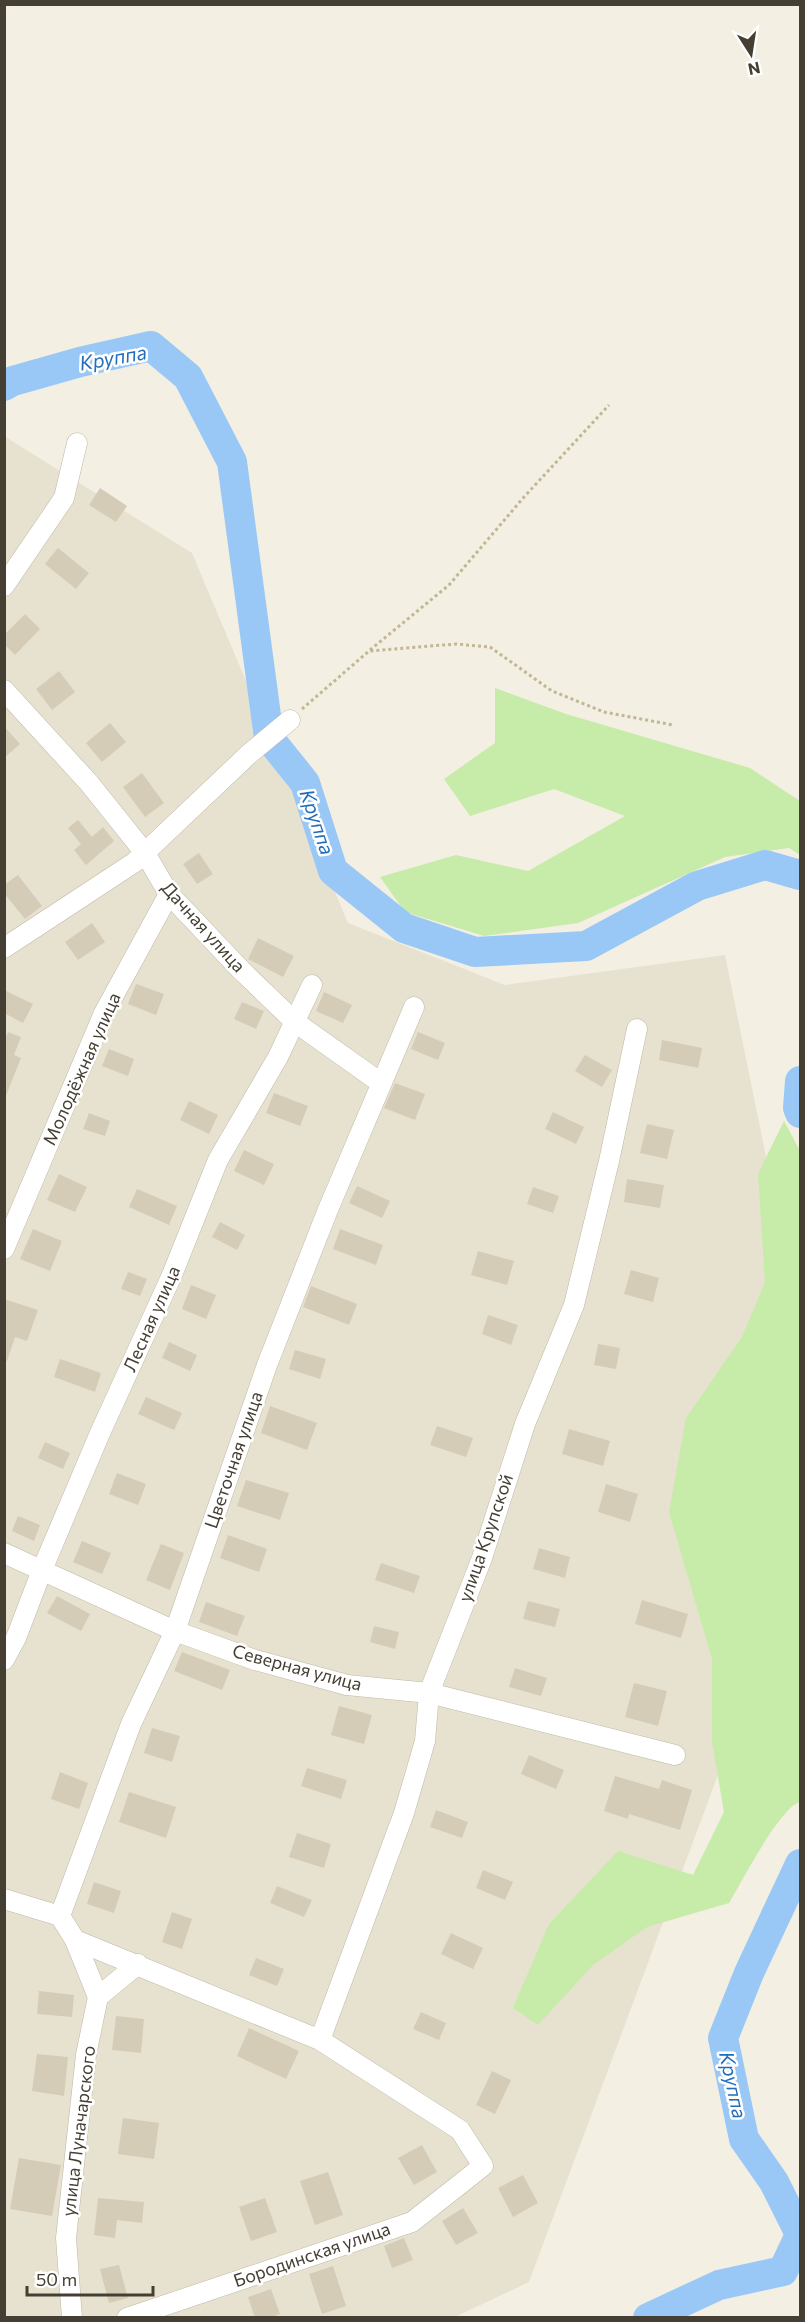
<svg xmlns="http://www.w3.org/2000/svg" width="805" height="2322" font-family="Commissioner,sans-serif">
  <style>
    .residential { fill: #e7e2d0 }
    .green { fill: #c7eba8 }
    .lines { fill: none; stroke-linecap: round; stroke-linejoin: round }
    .river { stroke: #99c8f6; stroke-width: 30 }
    .building { fill: #d5ccb7 }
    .minor-casing { stroke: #bfb8a5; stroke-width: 21 }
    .path { stroke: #c2b695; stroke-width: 3; stroke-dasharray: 3 3; stroke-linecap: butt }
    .minor { stroke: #fff; stroke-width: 20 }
    .labels { text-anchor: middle; stroke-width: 5; stroke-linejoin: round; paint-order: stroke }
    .street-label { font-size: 18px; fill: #453f33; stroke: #fff }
    .water-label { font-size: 20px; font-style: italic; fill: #246db8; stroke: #fff }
  </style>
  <rect width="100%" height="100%" fill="#f3efe3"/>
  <polygon class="residential" points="4,436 192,553 348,923 505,985 725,955 800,1324 800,1555 529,2282 455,2317 5,2317"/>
  <g class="green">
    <polygon points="495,688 566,714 750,768 800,801 800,855 789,848 725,857 578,923 484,936 405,912 380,877 456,855 528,871 625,816 554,789 470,816 444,779 495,743"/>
    <path d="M784,1121l16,30v651c-20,5 -59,81 -71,101l-82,24 -54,38 -55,60 -25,-17 36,-84 69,-73 75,24 31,-63 -12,-70v-83l-43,-147 17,-94 56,-81 23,-55 -7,-108z"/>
  </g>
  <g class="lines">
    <g class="river">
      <polyline points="4,386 13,381 80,362 151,346 188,377 232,462 269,738 305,783 333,871 404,928 475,952 586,946 697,886 765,865 800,875"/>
      <polyline points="800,1081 798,1108 800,1113"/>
      <polyline points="800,1864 749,1973 723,2038 744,2139 774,2182 800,2234"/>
      <polyline points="648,2318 719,2285 783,2271 800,2235"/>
    </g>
  </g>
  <g class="building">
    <polygon points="100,488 127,506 116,522 89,505"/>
    <polygon points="58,548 89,573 76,589 45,564"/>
    <polygon points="25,614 40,629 15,655 4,644 4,635"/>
    <polygon points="59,671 75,692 52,710 36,689"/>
    <polygon points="110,723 126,742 102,762 86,743"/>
    <polygon points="4,726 20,744 4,758"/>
    <polygon points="142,773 164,803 145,817 123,787"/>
    <polygon points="78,820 92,837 103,827 114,841 86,865 74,850 81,844 68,828"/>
    <polygon points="199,853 213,874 197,884 183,864"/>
    <polygon points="18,875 42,906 25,919 4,893 4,885"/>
    <polygon points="92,923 105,942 78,960 65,942"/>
    <polygon points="258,938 294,956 283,977 248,959"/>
    <polygon points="136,984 164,994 156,1015 128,1004"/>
    <polygon points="4,990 33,1004 23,1023 4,1013"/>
    <polygon points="324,992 352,1005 343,1023 316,1011"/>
    <polygon points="242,1002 264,1011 256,1029 234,1019"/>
    <polygon points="8,1032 21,1037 14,1055 21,1058 5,1098 4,1042"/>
    <polygon points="418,1032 445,1043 438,1060 411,1049"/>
    <polygon points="662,1040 702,1048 698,1068 659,1060"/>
    <polygon points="109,1049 134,1059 128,1076 102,1066"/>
    <polygon points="585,1055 612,1070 602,1087 575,1071"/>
    <polygon points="395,1083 425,1094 415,1120 384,1108"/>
    <polygon points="274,1093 308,1106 300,1126 266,1113"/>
    <polygon points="189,1101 218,1115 209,1134 180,1120"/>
    <polygon points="553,1112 584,1127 576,1144 545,1129"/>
    <polygon points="89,1113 110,1121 105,1136 83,1129"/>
    <polygon points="647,1124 674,1130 667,1159 640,1153"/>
    <polygon points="244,1150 274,1164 264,1185 234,1171"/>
    <polygon points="59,1174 87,1187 75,1212 47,1200"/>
    <polygon points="627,1179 664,1185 660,1208 624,1202"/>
    <polygon points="357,1186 390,1201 382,1218 349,1203"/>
    <polygon points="533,1187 559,1196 553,1213 527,1204"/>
    <polygon points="137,1189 177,1206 169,1225 129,1207"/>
    <polygon points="220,1222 245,1235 237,1250 212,1237"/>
    <polygon points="33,1229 62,1241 50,1271 20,1259"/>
    <polygon points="340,1229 383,1245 376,1265 333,1249"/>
    <polygon points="478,1251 514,1261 507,1285 471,1275"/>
    <polygon points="631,1270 659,1278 653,1302 624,1294"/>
    <polygon points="128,1272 147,1279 140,1296 121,1289"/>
    <polygon points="191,1285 216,1295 206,1319 182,1309"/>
    <polygon points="311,1286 357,1304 349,1325 303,1307"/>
    <polygon points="4,1299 38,1310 27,1341 15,1337 7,1361 4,1360"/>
    <polygon points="488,1315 518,1325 511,1345 482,1334"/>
    <polygon points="169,1342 197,1355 190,1371 162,1358"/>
    <polygon points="598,1344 620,1348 616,1369 594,1365"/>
    <polygon points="295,1350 326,1359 320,1379 289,1369"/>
    <polygon points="60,1359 101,1373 95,1392 54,1377"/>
    <polygon points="146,1397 182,1413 174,1430 138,1414"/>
    <polygon points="270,1406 317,1423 307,1450 261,1433"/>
    <polygon points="437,1426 473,1438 466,1457 430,1445"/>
    <polygon points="569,1429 610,1441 603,1466 562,1454"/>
    <polygon points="45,1442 70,1453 63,1469 38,1458"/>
    <polygon points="117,1473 146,1484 138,1505 109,1494"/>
    <polygon points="246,1480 289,1493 280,1520 237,1506"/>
    <polygon points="606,1484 638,1494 630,1522 598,1512"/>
    <polygon points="18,1516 40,1525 34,1541 12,1531"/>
    <polygon points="228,1535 267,1549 259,1572 220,1558"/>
    <polygon points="82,1541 111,1553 102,1574 73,1562"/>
    <polygon points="161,1544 184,1553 170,1590 146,1580"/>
    <polygon points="539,1548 570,1557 565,1578 533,1569"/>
    <polygon points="381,1563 420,1576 414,1593 375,1580"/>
    <polygon points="57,1596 90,1614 81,1631 47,1613"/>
    <polygon points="642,1600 688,1614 681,1638 635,1624"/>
    <polygon points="528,1601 560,1609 555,1627 523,1619"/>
    <polygon points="206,1602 245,1616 237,1636 199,1622"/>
    <polygon points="374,1626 399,1632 395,1649 370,1642"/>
    <polygon points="182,1652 230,1670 222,1690 174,1671"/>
    <polygon points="515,1668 547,1678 541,1696 509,1687"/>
    <polygon points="634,1683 667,1691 658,1726 625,1717"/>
    <polygon points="339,1706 372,1715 364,1744 331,1735"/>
    <polygon points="152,1728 180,1736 172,1762 144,1753"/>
    <polygon points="529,1755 564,1770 556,1789 521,1774"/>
    <polygon points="307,1768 347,1780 341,1799 301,1786"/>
    <polygon points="60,1772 88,1783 79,1809 51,1799"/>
    <polygon points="615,1776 659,1789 662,1780 692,1790 680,1830 629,1814 628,1819 604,1811"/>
    <polygon points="129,1792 176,1807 166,1838 119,1822"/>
    <polygon points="436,1810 468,1822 462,1838 430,1827"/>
    <polygon points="297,1833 331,1844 324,1868 289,1857"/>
    <polygon points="483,1870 513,1882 505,1900 476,1888"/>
    <polygon points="94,1882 121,1891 114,1913 87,1904"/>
    <polygon points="277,1886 312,1900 304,1917 270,1903"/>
    <polygon points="172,1912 192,1919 182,1949 162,1942"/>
    <polygon points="451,1933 483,1948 473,1969 441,1954"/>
    <polygon points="256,1958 284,1969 277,1986 249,1975"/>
    <polygon points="39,1991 74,1995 72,2017 37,2014"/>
    <polygon points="421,2012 446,2023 439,2040 413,2029"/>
    <polygon points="116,2016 144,2019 141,2053 112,2050"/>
    <polygon points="249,2028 299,2051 286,2079 237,2056"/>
    <polygon points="37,2054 68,2057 64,2096 32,2091"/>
    <polygon points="492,2071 511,2080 495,2114 476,2105"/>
    <polygon points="123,2118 159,2123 154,2159 118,2154"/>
    <polygon points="422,2145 437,2172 414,2185 398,2158"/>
    <polygon points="19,2158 61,2165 52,2216 10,2209"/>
    <polygon points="328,2172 343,2215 315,2225 300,2181"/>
    <polygon points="523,2175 538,2203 513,2217 498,2188"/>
    <polygon points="98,2198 144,2202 142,2223 117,2220 115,2238 94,2235"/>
    <polygon points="265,2198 277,2232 251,2241 239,2207"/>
    <polygon points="463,2208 478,2233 456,2245 442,2221"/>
    <polygon points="404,2238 413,2260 392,2268 384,2246"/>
    <polygon points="119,2265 128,2298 109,2303 100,2269"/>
    <polygon points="333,2266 346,2306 322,2314 309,2274"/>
    <polygon points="271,2289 280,2314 269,2318 255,2318 248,2297"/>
  </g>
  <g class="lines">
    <defs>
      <g id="minor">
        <polyline points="4,586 64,498 77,443"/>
        <polyline points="4,690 89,783 145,853 169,894 241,970 295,1022 381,1083"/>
        <polyline points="4,948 135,862 249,754 290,720"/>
        <polyline points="4,1249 104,1013 169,894"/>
        <polyline points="4,1553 175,1631 255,1660 347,1685 429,1693 675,1755"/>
        <polyline points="4,1660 16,1638 42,1570 100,1433 172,1275 218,1160 278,1057 312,985"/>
        <polyline points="4,1899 60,1916 75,1940 320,2040 460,2130 483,2166 412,2222 127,2318"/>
        <polyline points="60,1916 131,1724 175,1631 267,1365 327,1212 414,1007"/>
        <polyline points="75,1940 98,1997"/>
        <polyline points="320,2040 404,1813 425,1741 429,1693 482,1558 525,1424 574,1305 609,1161 637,1029"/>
        <polyline points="72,2318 66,2238 86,2055 98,1997 138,1964"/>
      </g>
    </defs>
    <use href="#minor" class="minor-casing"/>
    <g class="path">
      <polyline points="370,650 449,585 524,497 609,405"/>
      <polyline points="302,709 369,651 456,644 490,647 552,691 604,712 673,725"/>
    </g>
    <use href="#minor" class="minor"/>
  </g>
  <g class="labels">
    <g class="street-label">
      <text transform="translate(203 927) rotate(48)" y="6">Дачная улица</text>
      <text transform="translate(82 1069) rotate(-66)" y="6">Молодёжная улица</text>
      <text transform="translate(152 1319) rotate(-66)" y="6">Лесная улица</text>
      <text transform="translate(234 1460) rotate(-71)" y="6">Цветочная улица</text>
      <text transform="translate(486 1538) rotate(-71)" y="6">улица Крупской</text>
      <text transform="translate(297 1668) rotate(15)" y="6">Северная улица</text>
      <text transform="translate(79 2131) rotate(-83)" y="6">улица Луначарского</text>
      <text transform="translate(312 2255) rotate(-19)" y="6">Бородинская улица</text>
    </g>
    <g class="water-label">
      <text transform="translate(113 358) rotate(-10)" y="7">Круппа</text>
      <text transform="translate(317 822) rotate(71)" y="7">Круппа</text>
      <text transform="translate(733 2085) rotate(78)" y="7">Круппа</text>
    </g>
  </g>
  <rect width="805" height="2322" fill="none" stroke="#453f33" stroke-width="12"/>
  <g transform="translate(751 54) rotate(168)" stroke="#ffffff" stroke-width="4.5" paint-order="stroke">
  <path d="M0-4.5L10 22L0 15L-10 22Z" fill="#453f33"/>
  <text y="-9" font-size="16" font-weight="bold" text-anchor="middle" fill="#453f33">N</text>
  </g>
  <path d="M27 2286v9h126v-9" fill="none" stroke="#453f33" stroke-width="3"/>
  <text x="36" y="2286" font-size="18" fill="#453f33" stroke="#ffffff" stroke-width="4.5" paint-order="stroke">50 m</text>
</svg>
